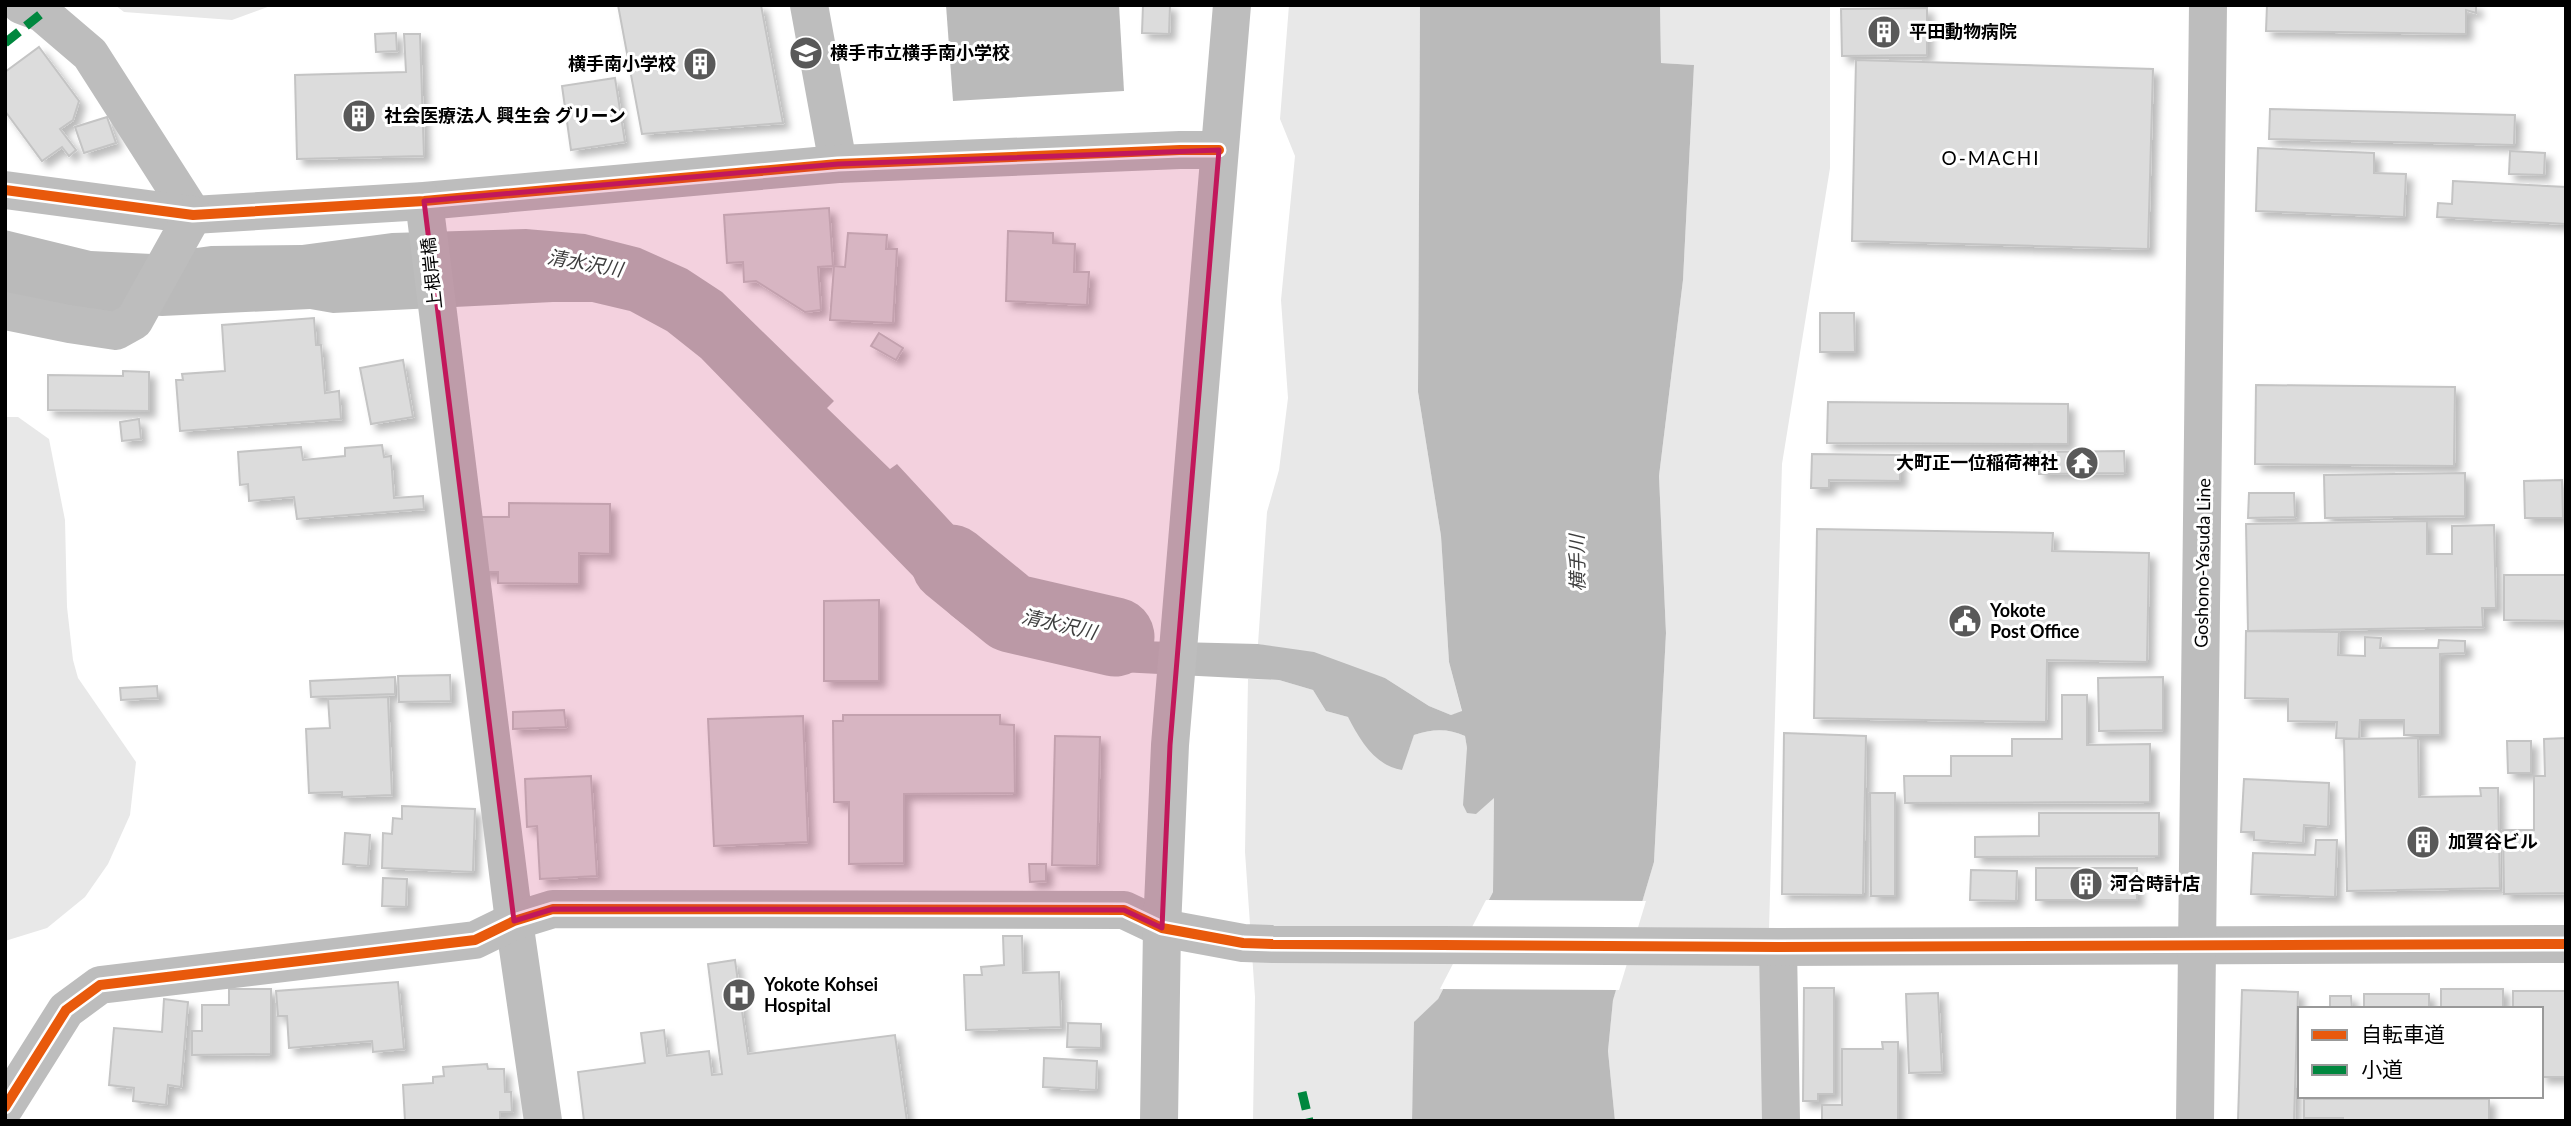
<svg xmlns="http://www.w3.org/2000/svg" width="2571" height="1126" font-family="Lato,'Noto Sans JP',sans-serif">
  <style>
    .green { fill: #e8e8e8 }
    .water { fill: #bababa }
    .pier { fill: #fff }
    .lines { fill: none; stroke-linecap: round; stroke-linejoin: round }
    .river { stroke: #bababa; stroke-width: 79 }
    .building { fill: #dcdcdc; stroke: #c4c4c4; stroke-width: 2; filter: url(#shadow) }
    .minor { stroke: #bdbdbd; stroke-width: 38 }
    .major { stroke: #bdbdbd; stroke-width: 38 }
    .quiet { stroke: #00873e; stroke-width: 9; stroke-dasharray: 18 9; stroke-linecap: butt }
    .cycleway-casing { stroke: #fff; stroke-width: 15 }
    .cycleway { stroke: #e8590c; stroke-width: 10 }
    .marked { fill: #c2185b; fill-opacity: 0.2; stroke: #c2185b; stroke-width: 5; stroke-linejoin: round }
    .labels { text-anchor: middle; stroke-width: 6; stroke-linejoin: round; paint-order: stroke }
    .poi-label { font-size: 18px; font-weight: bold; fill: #000; stroke: #fff; text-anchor: start }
    .street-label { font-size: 18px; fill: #000; stroke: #fff }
    .neighbourhood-label { font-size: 19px; letter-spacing: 2px; fill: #000; stroke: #fff }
    .water-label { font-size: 19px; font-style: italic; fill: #3e3e3e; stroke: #fff }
  </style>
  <defs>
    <filter id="shadow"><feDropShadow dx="6" dy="6" stdDeviation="3.5" flood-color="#0004"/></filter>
  </defs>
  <rect width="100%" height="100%" fill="#fff"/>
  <g class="green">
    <polygon points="115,5 273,5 232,20 124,12"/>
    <polygon points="1289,5 1420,5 1418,392 1441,536 1449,662 1462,712 1451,715 1429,706 1385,678 1284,649 1258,644 1267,512 1279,470 1288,398 1281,300 1295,156 1280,119"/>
    <polygon points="1660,5 1830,5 1830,168 1782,464 1767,1002 1766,1121 1615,1121 1608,1051 1613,999 1654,862 1666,633 1659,476 1683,280 1694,65 1661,63"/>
    <polygon points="5,417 18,417 49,439 65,520 67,607 73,660 78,678 136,762 130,815 108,864 85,897 47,928 5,941"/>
    <path d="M1248,679l31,1 34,10 13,21 22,6 60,34 6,-16c18,-6 34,-7 51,1l2,12 27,49 -1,95 -55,107 -23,23 -3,99h-159l2,-124 -10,-145z"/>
  </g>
  <g class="water">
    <polygon points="946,5 1119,5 1124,91 953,101"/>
    <path d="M1420,5h240l1,58 33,2 -11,215 -24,196 7,157 -12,229 -41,138 -5,51 7,70h-203l2,-99 24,-23 55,-107 1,-94 -18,16 -9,-1 -4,-8 4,-57 -2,-12c-17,-8 -33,-7 -51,-1l-12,35c-27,-4 -42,-30 -54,-53l-22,-6 -13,-21 -34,-10 -159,-8 -103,-19 -39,-17 -27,-21 -250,-257 -34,-27 -37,-20 -38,-9h-39l-220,11 -23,-4 -148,7 -47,-3 -110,-15v-68l86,21 61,3 59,-8 91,-1 90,-12 134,-4 59,5 55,14 47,21 35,23 112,109 -7,7 63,61 7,-5 124,134 22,15 -5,20 35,12 22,-5 163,4 56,8 71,26 44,28 22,9 11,-4 -13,-49 -8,-126 -23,-144z"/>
  </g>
  <polygon class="pier" points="1486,900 1646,901 1619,990 1440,989"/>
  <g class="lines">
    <polyline class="river" points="951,564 1011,613 1115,637"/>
  </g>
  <g class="building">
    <polygon points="618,5 761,5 783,123 642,134"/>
    <polygon points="1143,5 1170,5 1169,34 1142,33"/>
    <polygon points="2267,5 2476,5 2476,13 2466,10 2466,34 2266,31"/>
    <polygon points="1927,8 1927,55 1842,56 1841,9"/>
    <polygon points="396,33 397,51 376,52 375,34"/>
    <polygon points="404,34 420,34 424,156 297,159 295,75 406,72"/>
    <polygon points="39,47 79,101 73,120 60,129 76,150 69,156 62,147 42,161 5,111 5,72"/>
    <polygon points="1856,60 2153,69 2148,249 1852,241"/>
    <polygon points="615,78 625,142 571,150 562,86"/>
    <polygon points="2270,109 2515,115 2514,145 2269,139"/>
    <polygon points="107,117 116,143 84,153 75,127"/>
    <polygon points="2258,148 2374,153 2374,173 2406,174 2404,217 2256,211"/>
    <polygon points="2510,151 2545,153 2544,175 2509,174"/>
    <polygon points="2453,181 2566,187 2566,224 2437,217 2438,203 2452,204"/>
    <polygon points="829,208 833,266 818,267 821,310 805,312 756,281 744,282 743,262 727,263 724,215"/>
    <polygon points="1008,231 1053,233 1053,243 1075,244 1074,272 1089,272 1087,305 1006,301"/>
    <polygon points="848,233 887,235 886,249 897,249 893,323 830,320 834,266 845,267"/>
    <polygon points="1820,313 1854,313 1855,352 1820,352"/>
    <polygon points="314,318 316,345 321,345 325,393 339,391 341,419 180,431 176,380 183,380 182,374 225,371 222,325"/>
    <polygon points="879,333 903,348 896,360 871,346"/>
    <polygon points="403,360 413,417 371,424 360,368"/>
    <polygon points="123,371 149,372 149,411 48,410 48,375 123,376"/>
    <polygon points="2256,385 2455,387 2454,466 2255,464"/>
    <polygon points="1828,402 2068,404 2068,444 1827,443"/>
    <polygon points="139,419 141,439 122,441 120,422"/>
    <polygon points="382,445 384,457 391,456 394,498 423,496 424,509 297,519 294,497 249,501 248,484 240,485 238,452 301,447 303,460 345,456 345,448"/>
    <polygon points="2124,451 2125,473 2039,474 2039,452"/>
    <polygon points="1812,454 1900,455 1900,481 1829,480 1829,488 1811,488"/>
    <polygon points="2465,473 2465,516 2325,518 2324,475"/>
    <polygon points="2562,480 2563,518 2525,518 2524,481"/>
    <polygon points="2249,493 2294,493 2295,517 2248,518"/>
    <polygon points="509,503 610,504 610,554 579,553 579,584 498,583 498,572 480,572 480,517 509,517"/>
    <polygon points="2427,521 2427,554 2452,554 2452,526 2494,525 2496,608 2482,608 2483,627 2248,631 2246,524"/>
    <polygon points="1817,529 2053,533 2052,551 2149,553 2147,662 2047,660 2046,722 1814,718"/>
    <polygon points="2504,575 2566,575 2566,621 2504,620"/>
    <polygon points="879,600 879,681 824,681 824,601"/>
    <polygon points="2246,631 2339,632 2338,655 2365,656 2365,637 2381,638 2380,648 2438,648 2439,640 2465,641 2465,653 2440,654 2440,735 2404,735 2404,720 2360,720 2359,739 2336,738 2337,722 2288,721 2288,699 2245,698"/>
    <polygon points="450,675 451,701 399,702 398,676"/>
    <polygon points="395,677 395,694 311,697 310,681"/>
    <polygon points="2163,677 2163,730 2099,731 2098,678"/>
    <polygon points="157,686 158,698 121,700 120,688"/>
    <polygon points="2062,695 2087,695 2087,745 2150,744 2150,802 1905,803 1904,776 1951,776 1951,756 2012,756 2012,739 2062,739"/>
    <polygon points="388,697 392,795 342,797 342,792 309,793 306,729 330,728 328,699"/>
    <polygon points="564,710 566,727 513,729 513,712"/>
    <polygon points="843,715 1000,715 1000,724 1014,725 1015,793 904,794 904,863 849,864 849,802 834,802 833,721 843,721"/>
    <polygon points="803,716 808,842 714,846 708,719"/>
    <polygon points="1784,733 1866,736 1863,895 1782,894"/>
    <polygon points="1055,736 1100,737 1097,866 1052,865"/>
    <polygon points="2418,738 2419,797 2481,796 2480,788 2498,788 2500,888 2347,891 2344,739"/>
    <polygon points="2566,738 2566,893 2504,894 2503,830 2534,830 2534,776 2545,776 2544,739"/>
    <polygon points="2507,741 2531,741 2531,773 2508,773"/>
    <polygon points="591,776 597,876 540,879 537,826 527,827 525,779"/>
    <polygon points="2244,779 2329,783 2328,827 2304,825 2303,843 2254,840 2254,832 2241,832"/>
    <polygon points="1870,793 1895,793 1895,896 1871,896"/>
    <polygon points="402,806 475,809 473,872 382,868 383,833 392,834 393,818 402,819"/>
    <polygon points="2039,813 2159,813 2159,856 1975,857 1975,837 2039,836"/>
    <polygon points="345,833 370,835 368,866 343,864"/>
    <polygon points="2316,840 2337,840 2335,897 2251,894 2253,853 2315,855"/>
    <polygon points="1029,864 1046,864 1046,881 1030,882"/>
    <rect x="2036" y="868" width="101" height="32"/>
    <polygon points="1971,870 2017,871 2016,901 1970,900"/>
    <polygon points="383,878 407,879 406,907 382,906"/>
    <polygon points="1003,936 1022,936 1023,973 1059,972 1061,1027 966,1030 964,975 982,975 981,967 1004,965"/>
    <polygon points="735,960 748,1054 895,1035 907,1121 584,1121 578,1072 645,1063 641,1033 664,1030 667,1056 709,1051 712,1075 722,1074 708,964"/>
    <polygon points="398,982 404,1049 373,1052 372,1041 289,1048 287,1016 278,1016 276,991"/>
    <polygon points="1804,988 1834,988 1834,1094 1818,1094 1818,1101 1803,1101"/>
    <polygon points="229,989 271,989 271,1054 192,1055 192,1031 202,1031 202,1005 229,1005"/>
    <rect x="2441" y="989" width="62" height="20"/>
    <polygon points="2242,990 2298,992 2294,1121 2238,1121"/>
    <polygon points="2513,991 2566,991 2566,1077 2541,1077 2541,1009 2513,1009"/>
    <polygon points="1938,993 1942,1072 1909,1073 1906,994"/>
    <rect x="2364" y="994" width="65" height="15"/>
    <polygon points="2330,996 2351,996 2352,1009 2330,1009"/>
    <polygon points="164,999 188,1002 181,1087 168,1085 166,1105 133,1101 134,1088 109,1085 114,1028 162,1032"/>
    <polygon points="1068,1023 1101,1024 1101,1048 1067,1047"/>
    <polygon points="1882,1042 1898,1042 1898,1121 1822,1121 1822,1105 1842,1105 1842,1049 1883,1049"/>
    <polygon points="1044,1058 1097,1061 1096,1090 1043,1087"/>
    <polygon points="487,1064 488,1069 504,1069 505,1092 511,1092 512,1112 500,1112 500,1118 505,1118 505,1121 405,1121 403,1085 433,1083 433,1077 444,1076 443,1067"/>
    <polygon points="2304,1099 2489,1099 2489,1121 2343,1121 2343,1118 2304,1118"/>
  </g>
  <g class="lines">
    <g class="minor">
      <polyline points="21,5 42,13 90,54 193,215"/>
      <polyline points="809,5 838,164"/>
      <polyline points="5,190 193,215 424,201 838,164 1180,150 1219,150"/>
      <polyline points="424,201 514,921 543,1121"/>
      <polyline points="5,311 69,324 116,331 134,321 193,215"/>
      <polyline points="1778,947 1781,1121"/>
      <polyline points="5,1107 66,1010 100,985 475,940 514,921 553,909 1124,910 1162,928 1243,943 1273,944 1778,947 2566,944"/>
      <polyline points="1159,1121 1162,928 1170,745 1232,5"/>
    </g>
    <polyline class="major" points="2195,1121 2208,5"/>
    <g class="quiet">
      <polyline points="5,43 42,13"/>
      <polyline points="1302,1092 1309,1121"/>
    </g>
    <defs>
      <g id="cycleway">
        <polyline points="5,190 193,215 424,201 838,164 1180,150 1219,150"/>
        <polyline points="5,1107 66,1010 100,985 475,940 514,921 553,909 1124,910 1162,928 1243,943 1273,944 1778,947 2566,944"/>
      </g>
    </defs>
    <use href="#cycleway" class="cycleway-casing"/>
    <use href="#cycleway" class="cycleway"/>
  </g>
  <path class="marked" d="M1219,150l-49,595 -8,183 -38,-18 -571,-1 -39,12 -90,-720 414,-37z"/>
  <defs>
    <symbol id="building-disc" viewBox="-11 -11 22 22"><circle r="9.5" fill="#595959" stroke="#fff"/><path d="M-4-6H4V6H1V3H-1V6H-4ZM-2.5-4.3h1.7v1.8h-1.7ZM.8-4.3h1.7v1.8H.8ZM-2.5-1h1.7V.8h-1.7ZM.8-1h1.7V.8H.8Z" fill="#fff"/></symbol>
    <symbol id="school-disc" viewBox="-11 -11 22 22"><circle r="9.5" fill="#595959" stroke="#fff"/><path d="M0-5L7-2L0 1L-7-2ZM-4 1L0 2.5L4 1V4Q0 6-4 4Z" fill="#fff"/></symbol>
    <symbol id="temple-disc" viewBox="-11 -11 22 22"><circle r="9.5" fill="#595959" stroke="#fff"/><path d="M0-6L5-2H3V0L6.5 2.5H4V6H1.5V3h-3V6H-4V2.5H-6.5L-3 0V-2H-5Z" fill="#fff"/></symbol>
    <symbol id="civic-disc" viewBox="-11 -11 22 22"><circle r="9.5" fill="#595959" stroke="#fff"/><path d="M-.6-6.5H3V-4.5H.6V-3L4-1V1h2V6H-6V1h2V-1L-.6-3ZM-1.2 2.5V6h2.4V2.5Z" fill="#fff"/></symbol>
    <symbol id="hospital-disc" viewBox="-11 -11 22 22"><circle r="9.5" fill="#595959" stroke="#fff"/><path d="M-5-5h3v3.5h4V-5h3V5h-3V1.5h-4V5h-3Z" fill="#fff"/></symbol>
  </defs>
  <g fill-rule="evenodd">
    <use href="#building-disc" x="1865" y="13" width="38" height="38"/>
    <use href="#school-disc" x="787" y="34" width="38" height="38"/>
    <use href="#building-disc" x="681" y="45" width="38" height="38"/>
    <use href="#building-disc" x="340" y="97" width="38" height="38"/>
    <use href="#temple-disc" x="2063" y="444" width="38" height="38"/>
    <use href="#civic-disc" x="1946" y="602" width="38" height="38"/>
    <use href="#building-disc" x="2404" y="823" width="38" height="38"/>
    <use href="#building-disc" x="2067" y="865" width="38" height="38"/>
    <use href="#hospital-disc" x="720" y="976" width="38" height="38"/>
  </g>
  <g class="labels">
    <g class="poi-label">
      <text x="1909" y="38">平田動物病院</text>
      <text x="830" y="59">横手市立横手南小学校</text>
      <text x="676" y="70" text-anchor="end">横手南小学校</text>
      <text x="384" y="122">社会医療法人 興生会 グリーン</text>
      <text x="2058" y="469" text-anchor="end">大町正一位稲荷神社</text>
      <text x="1990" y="617">Yokote<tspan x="1990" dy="21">Post Office</tspan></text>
      <text x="2448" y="848">加賀谷ビル</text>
      <text x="2110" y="890">河合時計店</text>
      <text x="764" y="991">Yokote Kohsei<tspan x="764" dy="21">Hospital</tspan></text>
    </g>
    <g class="street-label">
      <text transform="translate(432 273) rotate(-96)" y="6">上根岸橋</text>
      <text transform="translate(2203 563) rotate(-89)" y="6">Goshono-Yasuda Line</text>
    </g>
    <g class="neighbourhood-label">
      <text x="1991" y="165">O-MACHI</text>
    </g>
    <g class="water-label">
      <text transform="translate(585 263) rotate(10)" y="7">清水沢川</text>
      <text transform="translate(1577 563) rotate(-91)" y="7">横手川</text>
      <text transform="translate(1059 624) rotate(13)" y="7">清水沢川</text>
    </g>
  </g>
  <rect width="2571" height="1126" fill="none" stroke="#000000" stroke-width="14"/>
  <rect x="2298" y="1007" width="245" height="91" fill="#ffffff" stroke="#999999" stroke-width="2"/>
  <rect x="2312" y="1030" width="35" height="10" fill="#e8590c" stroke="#999999" stroke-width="2"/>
  <text x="2361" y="1042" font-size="21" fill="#000000">自転車道</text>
  <rect x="2312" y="1065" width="35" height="10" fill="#00873e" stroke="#999999" stroke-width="2"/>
  <text x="2361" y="1077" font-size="21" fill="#000000">小道</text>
</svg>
